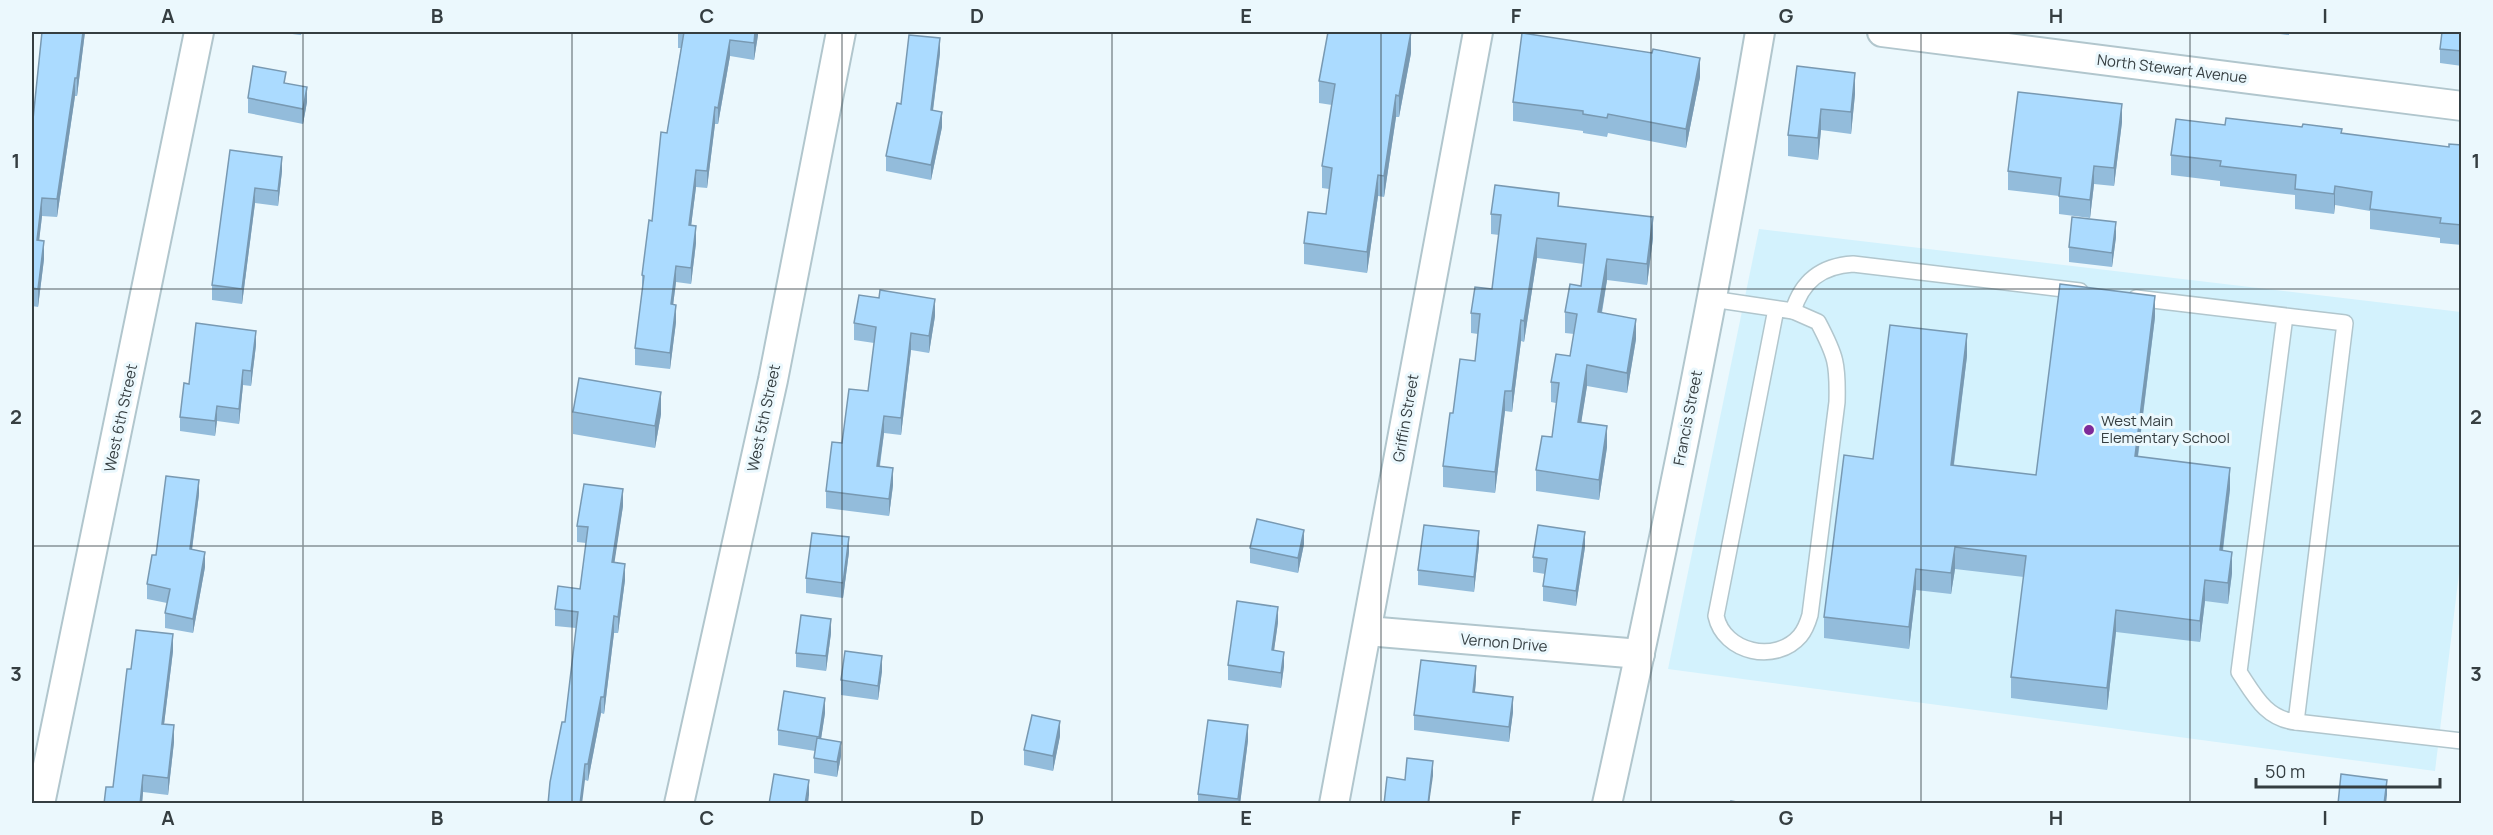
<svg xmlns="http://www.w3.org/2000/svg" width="2493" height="835" font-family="Manrope,sans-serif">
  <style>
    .built { fill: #d3f2fd }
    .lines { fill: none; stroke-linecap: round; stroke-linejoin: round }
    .service-casing { stroke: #b1c6cd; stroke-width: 18 }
    .minor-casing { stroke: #b1c6cd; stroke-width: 32 }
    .service { stroke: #fff; stroke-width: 15 }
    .minor { stroke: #fff; stroke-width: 28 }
    .wall { fill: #93bcdb }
    .shaded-wall { fill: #7899b2 }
    .building { fill: #abdbff; stroke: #7899b2; stroke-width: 1.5 }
    .grid { fill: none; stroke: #353e41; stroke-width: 1.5; stroke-opacity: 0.55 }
    .poi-dot { fill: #7e2a99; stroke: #ebf8fd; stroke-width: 2 }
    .labels { text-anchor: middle; stroke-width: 6; stroke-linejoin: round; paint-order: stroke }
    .street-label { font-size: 15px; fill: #353e41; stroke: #ebf8fd }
    .poi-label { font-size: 15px; fill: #353e41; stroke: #ebf8fd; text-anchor: start }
    .neatline { fill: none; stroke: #353e41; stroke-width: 2 }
    .grid-label { font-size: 20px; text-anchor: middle; font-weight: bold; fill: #353e41 }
  </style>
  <rect width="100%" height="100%" fill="#ebf8fd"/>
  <polygon class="built" points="1759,229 2461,312 2462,549 2435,771 1668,669"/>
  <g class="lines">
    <defs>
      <g id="service">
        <path d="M2136,298l209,25 -49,399c-30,-3 -41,-26 -57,-50l46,-356"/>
        <path d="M1712,299l81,12 25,11c18,34 20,42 19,80l-27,213c-2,7 -5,15 -10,21 -24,28 -76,17 -84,-20l60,-307"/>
        <path d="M1793,311c9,-30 28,-45 60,-47l227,27"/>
        <polyline points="2296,722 2462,741"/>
      </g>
      <g id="minor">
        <polyline points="1882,32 2462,106"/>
        <polyline points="1367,631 1640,654"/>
        <polyline points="40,804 199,32"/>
        <polyline points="679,804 773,380 841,32"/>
        <polyline points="1334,804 1478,32"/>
        <path d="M1607,804c57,-257 109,-514 153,-772"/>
      </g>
    </defs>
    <use href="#service" class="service-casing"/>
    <use href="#minor" class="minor-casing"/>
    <use href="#service" class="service"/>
    <use href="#minor" class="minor"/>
  </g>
  <g class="wall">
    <polygon points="85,32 77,96 75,96 57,217 42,216 39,241 44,259 38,307 32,306 32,129"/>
    <polygon points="275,32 302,32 301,35"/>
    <polygon points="678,32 758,32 758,35 754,60 730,56 718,124 715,124 707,188 696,187 691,226 696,243 691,284 676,282 673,305 676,322 670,369 635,365 635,348 642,292 642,275 652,221 681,48 678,48"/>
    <polygon points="2264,32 2289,32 2289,35"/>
    <polygon points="2462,32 2462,66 2440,63 2440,49"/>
    <polygon points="940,53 933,111 942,127 931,180 886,171 886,156 901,104"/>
    <polygon points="1411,53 1399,117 1396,117 1384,197 1378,196 1367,273 1304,264 1304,243 1326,214 1329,189 1322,188 1322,166 1332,105 1319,103 1319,81"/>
    <polygon points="1797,66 1855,94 1851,134 1821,130 1818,160 1788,156 1788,135"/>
    <polygon points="1700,77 1686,148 1608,133 1607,137 1583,133 1583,131 1513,121 1513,102"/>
    <polygon points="286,83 307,102 303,124 248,113 248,98"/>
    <polygon points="2122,122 2114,186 2094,184 2090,218 2059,214 2059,196 2008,190 2008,171"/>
    <polygon points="2342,133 2449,147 2462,145 2462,245 2440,243 2440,238 2370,229 2370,211 2335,205 2334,214 2295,209 2295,195 2220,186 2220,181 2171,175 2171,155"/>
    <polygon points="230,150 282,171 278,206 255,203 242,304 212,300 212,285"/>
    <polygon points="1559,206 1653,238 1647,285 1607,280 1602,313 1636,339 1627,393 1587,386 1581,422 1607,447 1599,500 1536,491 1536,470 1552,437 1556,403 1551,402 1551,382 1570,356 1574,334 1565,333 1565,312 1581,286 1584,264 1537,258 1524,342 1521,341 1512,412 1505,411 1495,493 1443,487 1443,466 1453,413 1475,361 1478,334 1471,333 1471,313 1492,289 1499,235 1491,234 1491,214"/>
    <polygon points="2116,237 2112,267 2069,262 2069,247"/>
    <polygon points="935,316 929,353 911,350 901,435 884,433 880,466 893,485 889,516 826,508 826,491 842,443 868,391 874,343 854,340 854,323"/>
    <polygon points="2155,317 2138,457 2230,489 2223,551 2232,573 2228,604 2205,601 2200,642 2116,632 2107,710 2011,698 2011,677 2024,577 1955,569 1951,594 1916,590 1909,649 1824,638 1824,617 1873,459 1967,356 1954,465 2036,475"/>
    <polygon points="256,345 251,386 243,385 239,424 217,421 215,436 180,431 180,417 189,384"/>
    <polygon points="573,412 661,414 655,448 573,434"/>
    <polygon points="199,494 192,550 205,567 193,633 165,628 165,613 167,603 147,599 147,584 156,555"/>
    <polygon points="623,506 614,562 625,580 618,633 614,633 604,714 601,713 588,781 585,780 565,722 576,628 555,626 555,609 580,589 586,543 577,542 577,526"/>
    <polygon points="1304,544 1298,573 1250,563 1250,548"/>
    <polygon points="1479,546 1474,592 1418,585 1418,570"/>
    <polygon points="1585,547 1576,606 1543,601 1543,586 1545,574 1533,572 1533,557"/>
    <polygon points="849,552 843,598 806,593 806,578"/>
    <polygon points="1278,622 1274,650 1284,666 1281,688 1228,680 1228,665"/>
    <polygon points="831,633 826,671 796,667 796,653"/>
    <polygon points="173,651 164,724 174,742 168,795 143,792 142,804 104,804 113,787 131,669"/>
    <polygon points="882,671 878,700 841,695 841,680"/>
    <polygon points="1476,681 1475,692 1513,712 1509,742 1414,730 1414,715"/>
    <polygon points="825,713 821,739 841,756 837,777 814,773 814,758 815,751 778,745 778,730"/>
    <polygon points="1060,736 1053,771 1024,765 1024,750"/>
    <polygon points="1248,740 1240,804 1198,804 1198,794"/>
  </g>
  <g class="shaded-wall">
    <polygon points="83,32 85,32 77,96 77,78"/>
    <polygon points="755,32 758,32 758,35 754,60 754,43"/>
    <polygon points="1411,32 1411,53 1399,117 1399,96"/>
    <polygon points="940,38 940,53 931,125 931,110"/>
    <polygon points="730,40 730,56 718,124 718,108"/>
    <polygon points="1700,58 1700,77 1686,148 1686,129"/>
    <polygon points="1855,73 1855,94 1851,134 1851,112"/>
    <polygon points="75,78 75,96 57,217 57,199"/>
    <polygon points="307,87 307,102 303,124 303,109"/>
    <polygon points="1396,95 1396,117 1384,197 1384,176"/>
    <polygon points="2122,104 2122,122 2114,186 2114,168"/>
    <polygon points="715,107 715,124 707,188 707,171"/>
    <polygon points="1821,109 1821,130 1818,160 1818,138"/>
    <polygon points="942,112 942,127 931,180 931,165"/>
    <polygon points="282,157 282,171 278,206 278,191"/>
    <polygon points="2094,166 2094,184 2090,218 2090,200"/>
    <polygon points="696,170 696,187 689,242 689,225"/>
    <polygon points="1378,175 1378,196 1367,273 1367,252"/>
    <polygon points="2335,186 2335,205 2334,214 2334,194"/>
    <polygon points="255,188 255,203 242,304 242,289"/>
    <polygon points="42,198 42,216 37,258 37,240"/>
    <polygon points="1653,217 1653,238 1647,285 1647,264"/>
    <polygon points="2116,222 2116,237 2112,267 2112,253"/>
    <polygon points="696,226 696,243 691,284 691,268"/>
    <polygon points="1537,238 1537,258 1524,342 1524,321"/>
    <polygon points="44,241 44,259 38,307 38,289"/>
    <polygon points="1607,259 1607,280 1598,333 1598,312"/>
    <polygon points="676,266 676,282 671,321 671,304"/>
    <polygon points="2155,296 2155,317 2135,478 2135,456"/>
    <polygon points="935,299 935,316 929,353 929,336"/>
    <polygon points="676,305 676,322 670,369 670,353"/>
    <polygon points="1636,319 1636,339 1627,393 1627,373"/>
    <polygon points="1521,320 1521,341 1512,412 1512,391"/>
    <polygon points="256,331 256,345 251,386 251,371"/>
    <polygon points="911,333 911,350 901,435 901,418"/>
    <polygon points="1967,334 1967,356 1951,486 1951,465"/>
    <polygon points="1587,365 1587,386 1578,443 1578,422"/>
    <polygon points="243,370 243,385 239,424 239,409"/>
    <polygon points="1505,391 1505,411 1495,493 1495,472"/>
    <polygon points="661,392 661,414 655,448 655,426"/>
    <polygon points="217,406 217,421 215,436 215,421"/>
    <polygon points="884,416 884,433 877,483 877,466"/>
    <polygon points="1607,426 1607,447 1599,500 1599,480"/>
    <polygon points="893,468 893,485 889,516 889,499"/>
    <polygon points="2230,468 2230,489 2220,572 2220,550"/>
    <polygon points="199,480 199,494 190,564 190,549"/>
    <polygon points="623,489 623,506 612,579 612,562"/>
    <polygon points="1304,530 1304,544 1298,573 1298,558"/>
    <polygon points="1479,531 1479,546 1474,592 1474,577"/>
    <polygon points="1585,532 1585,547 1576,606 1576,591"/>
    <polygon points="849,537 849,552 843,598 843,583"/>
    <polygon points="1955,547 1955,569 1951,594 1951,573"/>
    <polygon points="205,552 205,567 193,633 193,619"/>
    <polygon points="2232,552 2232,573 2228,604 2228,583"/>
    <polygon points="625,564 625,580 618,633 618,617"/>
    <polygon points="1916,569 1916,590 1909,649 1909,627"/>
    <polygon points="2205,580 2205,601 2200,642 2200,621"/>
    <polygon points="1278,607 1278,622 1272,665 1272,650"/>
    <polygon points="2116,610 2116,632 2107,710 2107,688"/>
    <polygon points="614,616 614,633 604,714 604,697"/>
    <polygon points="831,619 831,633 826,671 826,656"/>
    <polygon points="173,634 173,651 162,741 162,724"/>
    <polygon points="1284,652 1284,666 1281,688 1281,673"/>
    <polygon points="882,656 882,671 878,700 878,686"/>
    <polygon points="1476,666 1476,681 1473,707 1473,692"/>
    <polygon points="601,697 601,713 588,781 588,764"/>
    <polygon points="1513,697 1513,712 1509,742 1509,727"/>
    <polygon points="825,698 825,713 819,752 819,737"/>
    <polygon points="1060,721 1060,736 1053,771 1053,756"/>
    <polygon points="174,725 174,742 168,795 168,778"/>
    <polygon points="1248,725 1248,740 1240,804 1238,804"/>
    <polygon points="841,742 841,756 837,777 837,762"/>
    <polygon points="1433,761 1433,776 1429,804 1428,804"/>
    <polygon points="585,764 585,780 582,804 580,804"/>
    <polygon points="143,775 143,792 142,804 140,804"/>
    <polygon points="809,780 809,795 808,804 805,804"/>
    <polygon points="2387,780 2387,795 2386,804 2384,804"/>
  </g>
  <g class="building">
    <polygon points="42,32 83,32 77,78 75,78 57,199 42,198 37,240 44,241 38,289 32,288 32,129"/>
    <polygon points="680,32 755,32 754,43 730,40 718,108 715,107 707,171 696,170 689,225 696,226 691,268 676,266 671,304 676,305 670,353 635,348 644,276 642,275 649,220 652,221 661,132 667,133 684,32"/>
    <polygon points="1328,32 1411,32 1399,96 1396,95 1384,176 1378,175 1367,252 1304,243 1308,212 1326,214 1332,168 1322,166 1335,84 1319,81"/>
    <polygon points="2442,32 2462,32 2462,51 2440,49"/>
    <polygon points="1522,33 1652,53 1653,49 1700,58 1686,129 1608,114 1607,118 1583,114 1583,111 1513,102"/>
    <polygon points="909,35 940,38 931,110 942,112 931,165 886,156 897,103 901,104"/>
    <polygon points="253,66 286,72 284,83 307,87 303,109 248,98"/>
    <polygon points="1797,66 1855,73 1851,112 1821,109 1818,138 1788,135"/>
    <polygon points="2018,92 2122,104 2114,168 2094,166 2090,200 2059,196 2061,178 2008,171"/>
    <polygon points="2226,118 2302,127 2303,124 2342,129 2341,133 2449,147 2449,144 2462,145 2462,225 2440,223 2441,218 2370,209 2372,192 2335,186 2334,194 2295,189 2296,175 2220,166 2221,161 2171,155 2176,119 2225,125"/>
    <polygon points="230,150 282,157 278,191 255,188 242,289 212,285"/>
    <polygon points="1495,185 1559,193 1558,206 1653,217 1647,264 1607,259 1598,312 1636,319 1627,373 1587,365 1578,422 1607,426 1599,480 1536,470 1542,436 1552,437 1559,383 1551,382 1556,354 1570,356 1577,314 1565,312 1570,284 1581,286 1586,244 1537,238 1524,321 1521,320 1512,391 1505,391 1495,472 1443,466 1450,413 1453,413 1460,359 1475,361 1480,314 1471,313 1475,287 1492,289 1501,215 1491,214"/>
    <polygon points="2072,217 2116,222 2112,253 2069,247"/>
    <polygon points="2060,284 2155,296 2135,456 2230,468 2220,550 2232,552 2228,583 2205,580 2200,621 2116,610 2107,688 2011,677 2026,556 1955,547 1951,573 1916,569 1909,627 1824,617 1844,455 1873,459 1890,325 1967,334 1951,465 2036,475"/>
    <polygon points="880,290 935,299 929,336 911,333 901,418 884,416 877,466 893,468 889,499 826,491 832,442 842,443 849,389 868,391 876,327 854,323 859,295 879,298"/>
    <polygon points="196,323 256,331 251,371 243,370 239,409 217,406 215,421 180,417 184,383 189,384"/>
    <polygon points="579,378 661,392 655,426 573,412"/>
    <polygon points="166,476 199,480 190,549 205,552 193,619 165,613 170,589 147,584 152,555 156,555"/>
    <polygon points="584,484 623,489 612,562 625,564 618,617 614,616 604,697 601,697 588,764 585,764 580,804 548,804 550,782 562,722 565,722 578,612 555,609 558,586 580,589 588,527 577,526"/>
    <polygon points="1257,519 1304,530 1298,558 1250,548"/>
    <polygon points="1424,525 1479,531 1474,577 1418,570"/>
    <polygon points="1538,525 1585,532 1576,591 1543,586 1547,559 1533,557"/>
    <polygon points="812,533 849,537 843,583 806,578"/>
    <polygon points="1237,601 1278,607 1272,650 1284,652 1281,673 1228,665"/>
    <polygon points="801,615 831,619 826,656 796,653"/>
    <polygon points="136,630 173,634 162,724 174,725 168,778 143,775 140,804 104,804 106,787 113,787 127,669 131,669"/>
    <polygon points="845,651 882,656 878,686 841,680"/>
    <polygon points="1421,660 1476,666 1473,692 1513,697 1509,727 1414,715"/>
    <polygon points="784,691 825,698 819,737 778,730"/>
    <polygon points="1032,715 1060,721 1053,756 1024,750"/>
    <polygon points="1208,720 1248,725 1238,799 1198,794"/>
    <polygon points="817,738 841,742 837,762 814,758"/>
    <polygon points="1407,758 1433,761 1428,804 1384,804 1387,777 1405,780"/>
    <polygon points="774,774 809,780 805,804 769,804"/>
    <polygon points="2341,774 2387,780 2384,804 2338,804"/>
    <polygon points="1731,801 1749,804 1731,804"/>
  </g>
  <path class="grid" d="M303,32v772M572,32v772M842,32v772M1112,32v772M1381,32v772M1651,32v772M1921,32v772M2190,32v772M32,289h2430M32,546h2430"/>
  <circle class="poi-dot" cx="2089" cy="430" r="6"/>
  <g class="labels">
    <g class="street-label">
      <text transform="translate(2172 69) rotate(7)" y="5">North Stewart Avenue</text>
      <text transform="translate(121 418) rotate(-78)" y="5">West 6th Street</text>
      <text transform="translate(764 418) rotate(-78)" y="5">West 5th Street</text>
      <text transform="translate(1406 418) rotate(-80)" y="5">Griffin Street</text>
      <text transform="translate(1688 418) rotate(-79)" y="5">Francis Street</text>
      <text transform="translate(1504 643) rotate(5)" y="5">Vernon Drive</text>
    </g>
    <g class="poi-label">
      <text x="2101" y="426">West Main<tspan x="2101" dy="17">Elementary School</tspan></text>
    </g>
  </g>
  <rect width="2493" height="835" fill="none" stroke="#ebf8fd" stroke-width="66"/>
  <path d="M2256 778v9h184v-9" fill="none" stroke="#353e41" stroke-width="3"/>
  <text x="2265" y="778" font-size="18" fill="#353e41" stroke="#ebf8fd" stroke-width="4.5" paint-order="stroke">50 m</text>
  <rect x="33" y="33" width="2427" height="769" class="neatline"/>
  <g class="grid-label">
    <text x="168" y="23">A</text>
    <text x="437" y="23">B</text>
    <text x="707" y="23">C</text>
    <text x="977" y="23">D</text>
    <text x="1246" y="23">E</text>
    <text x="1516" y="23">F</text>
    <text x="1786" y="23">G</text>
    <text x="2056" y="23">H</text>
    <text x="2325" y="23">I</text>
    <text x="16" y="168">1</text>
    <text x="2476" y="168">1</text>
    <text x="16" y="424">2</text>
    <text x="2476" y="424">2</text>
    <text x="16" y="681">3</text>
    <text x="2476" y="681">3</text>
    <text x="168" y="825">A</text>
    <text x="437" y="825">B</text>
    <text x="707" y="825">C</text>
    <text x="977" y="825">D</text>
    <text x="1246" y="825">E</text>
    <text x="1516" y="825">F</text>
    <text x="1786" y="825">G</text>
    <text x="2056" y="825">H</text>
    <text x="2325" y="825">I</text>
  </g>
</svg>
